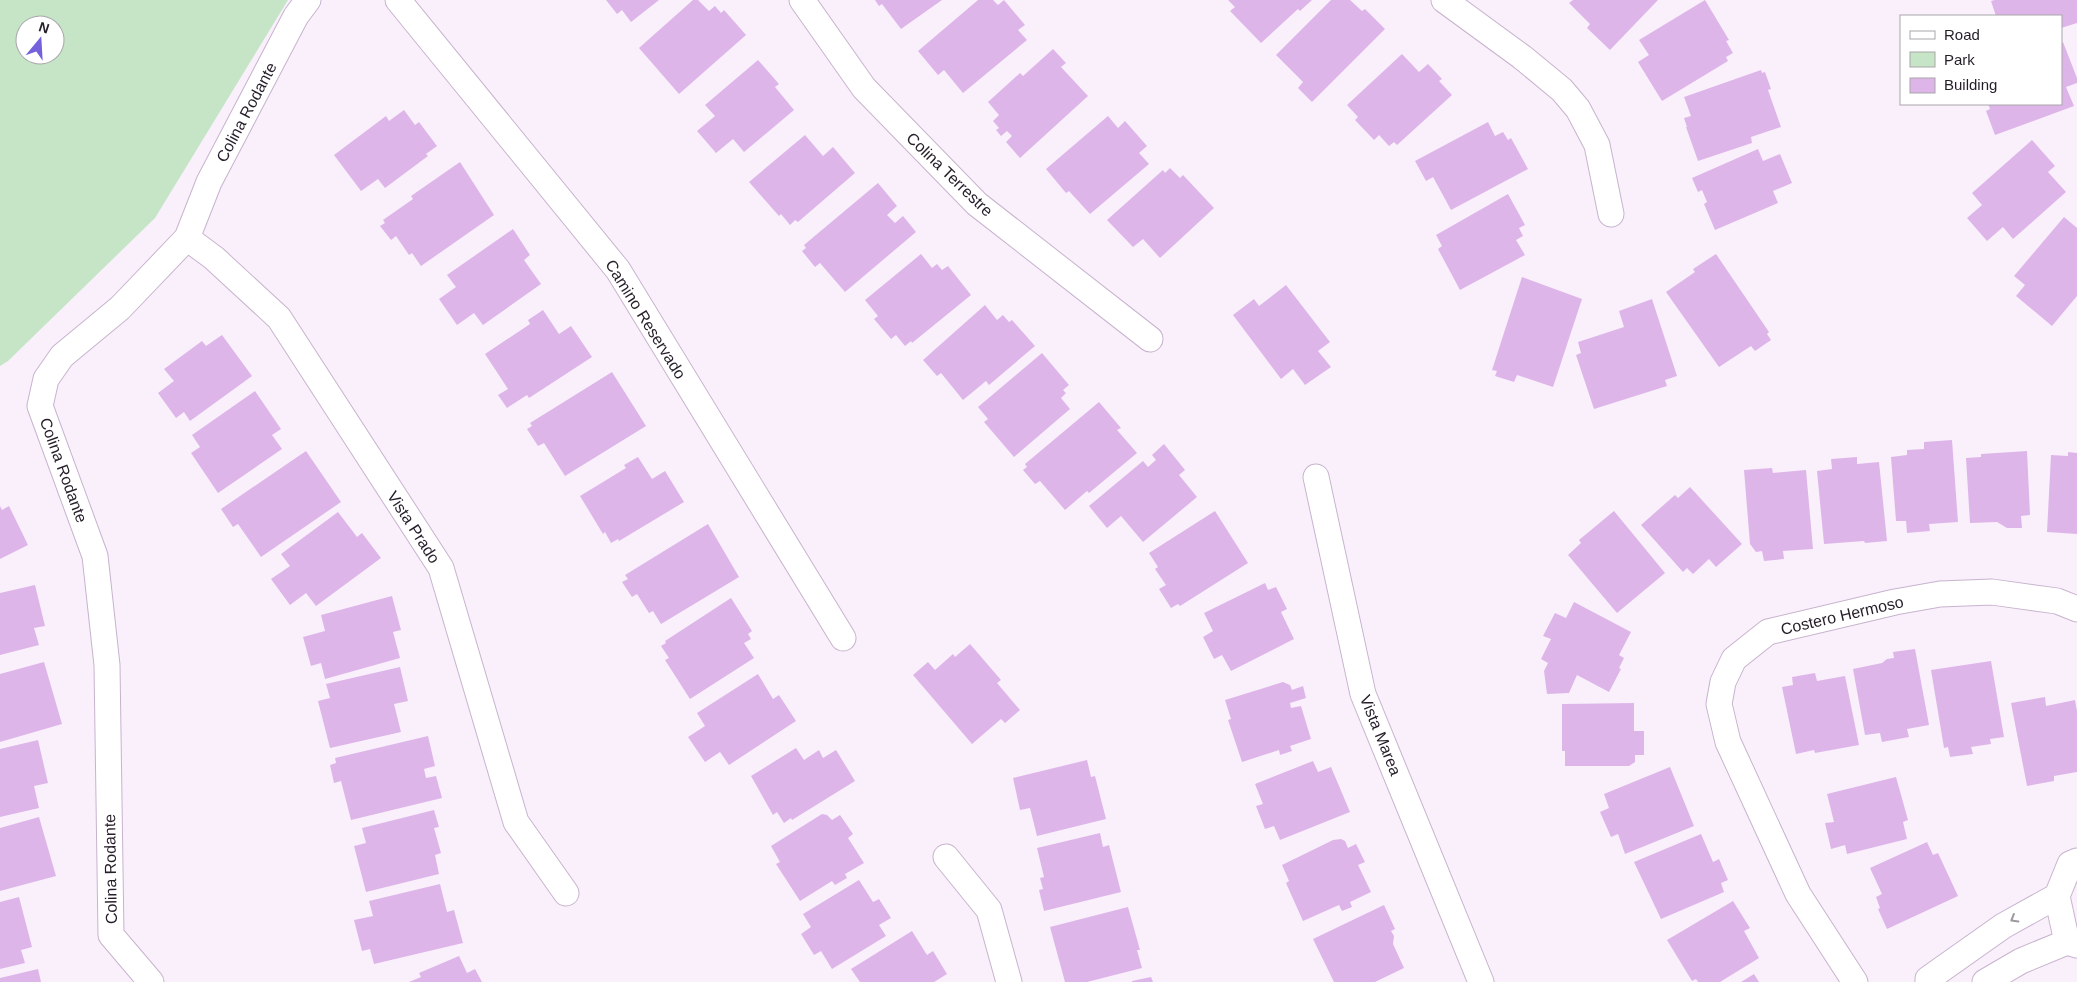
<svg xmlns="http://www.w3.org/2000/svg" width="2077" height="982" font-family="Helvetica,sans-serif">
  <style>
    .green { fill: #c5e5c6; fill-rule: evenodd }
    .building { fill: #deb5e9 }
    .lines { fill: none; stroke-linecap: round; stroke-linejoin: round }
    .street-casing { stroke: #c8b3ce; stroke-width: 27 }
    .street { stroke: #fff; stroke-width: 25 }
    .oneway { stroke: #9d999e }
    .labels { text-anchor: middle; stroke-width: 4; stroke-linejoin: round; paint-order: stroke }
    .street-label { font-size: 16px; fill: #251d28; stroke: #fff }
  </style>
  <rect width="100%" height="100%" fill="#f9f0fc"/>
  <path class="green" d="M0,0h288l-133,218 -147,143 -8,5zM25,25h30v30h-30z"/>
  <g class="building">
    <polygon points="606,0 659,0 631,22 622,10 617,14"/>
    <polygon points="693,0 698,0 709,11 715,6 721,13 724,10 746,35 679,94 639,48"/>
    <polygon points="875,0 942,0 901,29 882,4 879,6"/>
    <polygon points="978,0 993,0 998,5 1004,0 1025,25 1018,30 1027,40 963,93 944,70 938,75 918,51"/>
    <polygon points="1228,0 1312,0 1300,11 1298,9 1261,43 1230,11 1235,7"/>
    <polygon points="1331,0 1350,0 1362,11 1365,9 1385,29 1312,102 1298,88 1303,82 1276,55"/>
    <polygon points="1573,0 1658,0 1610,50 1587,28 1590,24 1569,3"/>
    <polygon points="1705,0 1729,40 1726,41 1733,53 1726,57 1728,61 1662,101 1638,62 1649,55 1639,40"/>
    <polygon points="1995,0 2077,0 2077,23 2061,28 2061,16 1996,16 1991,1"/>
    <polygon points="2063,42 2077,78 2077,83 2066,87 2074,106 1995,135 1986,111 1990,109 1988,104 2061,104 2061,43"/>
    <polygon points="1053,49 1066,63 1061,67 1088,96 1020,158 1006,142 1012,136 1007,131 1001,136 996,130 999,128 993,121 999,115 988,102 1020,73 1023,76"/>
    <polygon points="1402,54 1419,72 1428,64 1442,79 1439,81 1452,95 1397,145 1394,142 1389,146 1379,135 1374,140 1355,120 1358,117 1347,105"/>
    <polygon points="758,60 779,84 775,87 794,110 744,152 733,139 716,153 697,131 715,116 705,105"/>
    <polygon points="1761,70 1762,73 1765,72 1771,89 1768,90 1781,127 1751,137 1752,143 1698,161 1686,127 1687,127 1684,118 1691,116 1684,97"/>
    <polygon points="404,110 415,125 419,122 437,146 426,154 428,156 385,188 378,179 361,191 334,155 386,116 389,121"/>
    <polygon points="1108,116 1118,128 1125,121 1147,146 1139,153 1149,164 1090,214 1069,191 1066,193 1046,169"/>
    <polygon points="1488,122 1495,136 1503,132 1508,140 1511,138 1528,169 1451,210 1433,177 1426,181 1415,161"/>
    <polygon points="805,135 823,156 833,147 855,173 798,222 795,220 790,225 781,214 779,216 749,182"/>
    <polygon points="2032,140 2055,166 2048,172 2066,192 2013,239 2003,227 1987,241 1967,218 1982,205 1972,193"/>
    <polygon points="1758,149 1763,161 1780,154 1792,183 1773,191 1778,203 1715,230 1704,204 1707,202 1702,190 1698,192 1692,178"/>
    <polygon points="460,162 494,215 421,266 412,253 409,255 396,236 391,240 380,226 385,223 383,220 413,199 411,196"/>
    <polygon points="1170,168 1180,178 1183,175 1214,208 1160,258 1143,239 1133,247 1107,220 1163,170 1165,173"/>
    <polygon points="878,183 897,206 887,215 895,223 903,216 916,232 845,292 820,263 815,267 802,251 806,248 804,245"/>
    <polygon points="1508,194 1525,225 1519,228 1523,236 1516,240 1525,255 1460,290 1438,249 1442,246 1436,235"/>
    <polygon points="2064,217 2077,228 2077,296 2052,326 2016,296 2025,285 2014,276"/>
    <polygon points="513,229 530,255 524,260 541,284 483,325 474,313 457,325 439,299 456,287 447,275"/>
    <polygon points="921,254 932,268 937,264 942,270 948,266 971,295 912,343 911,341 905,346 896,335 891,339 874,319 878,316 865,300"/>
    <polygon points="1716,254 1769,332 1767,334 1771,340 1755,351 1751,346 1719,367 1666,292 1695,272 1693,269"/>
    <polygon points="1522,277 1582,299 1553,387 1517,375 1514,382 1495,376 1497,371 1492,370"/>
    <polygon points="1286,285 1330,342 1318,351 1331,367 1305,385 1293,369 1281,379 1233,315 1254,299 1259,306"/>
    <polygon points="1652,299 1677,376 1665,380 1667,386 1594,409 1576,355 1581,353 1578,342 1624,327 1619,311"/>
    <polygon points="985,305 997,320 1003,315 1009,322 1012,320 1035,346 989,385 986,381 963,400 941,373 937,376 923,360"/>
    <polygon points="543,310 559,334 571,326 592,357 529,398 527,395 507,408 498,395 508,389 485,354 530,324 528,320"/>
    <polygon points="222,335 252,376 190,421 184,412 176,418 158,393 174,381 164,369 202,341 206,346"/>
    <polygon points="1042,353 1069,385 1063,390 1066,393 1061,398 1070,409 1014,457 984,422 988,419 978,407"/>
    <polygon points="612,372 646,426 565,476 544,443 538,446 527,429 532,426 530,423"/>
    <polygon points="255,391 281,429 272,435 282,449 218,493 191,453 200,447 192,435"/>
    <polygon points="1099,402 1121,428 1117,430 1137,453 1089,493 1087,491 1065,510 1040,481 1035,484 1023,470 1027,467 1025,464"/>
    <polygon points="1952,440 1958,522 1929,524 1930,531 1907,533 1906,521 1896,521 1891,457 1907,455 1907,450 1924,449 1924,442"/>
    <polygon points="1164,444 1185,470 1179,475 1197,497 1143,542 1121,516 1107,528 1089,506 1143,461 1148,467 1156,460 1152,455"/>
    <polygon points="306,451 341,502 261,557 238,524 233,527 221,509"/>
    <polygon points="2027,451 2030,515 2021,516 2022,528 2007,528 1997,522 1970,523 1966,458 1981,457 1981,454"/>
    <polygon points="2068,452 2077,453 2077,534 2047,532 2051,455 2068,456"/>
    <polygon points="638,457 652,479 665,471 684,502 619,541 618,539 611,543 605,532 603,534 580,496 626,468 624,465"/>
    <polygon points="1857,457 1857,464 1879,462 1887,541 1865,543 1864,541 1824,544 1817,471 1832,469 1831,459"/>
    <polygon points="1772,468 1773,473 1806,470 1813,549 1783,551 1784,559 1764,561 1762,551 1756,552 1750,544 1744,470"/>
    <polygon points="1690,487 1742,544 1716,567 1709,559 1693,574 1687,568 1683,572 1641,525 1675,495 1678,498"/>
    <polygon points="0,506 2,510 9,506 28,545 0,559"/>
    <polygon points="1215,511 1248,563 1180,606 1178,604 1171,608 1159,589 1166,585 1155,569 1158,567 1149,553"/>
    <polygon points="1614,511 1665,573 1617,613 1568,555 1581,543 1579,540"/>
    <polygon points="338,512 357,537 362,533 381,558 316,606 306,593 290,605 271,579 290,566 281,554"/>
    <polygon points="708,524 739,577 661,624 653,611 649,613 637,594 632,597 622,582 628,579 625,575"/>
    <polygon points="1265,583 1268,590 1276,587 1287,609 1281,612 1294,639 1231,671 1222,655 1214,659 1203,637 1213,631 1204,613"/>
    <polygon points="35,585 45,626 34,628 39,645 0,655 0,593"/>
    <polygon points="392,596 401,630 393,632 400,658 325,679 321,663 311,666 303,637 325,631 321,615"/>
    <polygon points="731,598 752,631 748,634 751,639 744,643 754,658 690,699 665,660 669,658 661,646 666,643 665,641"/>
    <polygon points="1574,602 1631,632 1619,655 1624,658 1619,668 1621,669 1609,692 1577,675 1569,693 1547,694 1544,671 1548,663 1541,659 1551,639 1543,636 1555,613 1566,618"/>
    <polygon points="970,644 1001,680 997,683 1020,710 1005,723 1001,719 972,744 913,675 928,662 935,670 953,654 955,657"/>
    <polygon points="1915,649 1929,725 1907,729 1909,737 1882,742 1880,733 1865,735 1853,669 1882,663 1887,659 1894,658 1893,652"/>
    <polygon points="1991,661 2004,737 1990,739 1991,744 1971,747 1973,754 1950,757 1948,747 1944,748 1931,670"/>
    <polygon points="44,662 62,724 0,742 0,674"/>
    <polygon points="400,667 408,701 394,704 401,732 330,748 318,701 330,698 326,684"/>
    <polygon points="1815,673 1817,681 1845,676 1859,745 1815,753 1814,750 1796,754 1782,687 1793,685 1792,677"/>
    <polygon points="758,674 773,699 779,695 796,721 729,765 720,752 705,762 688,737 705,726 697,713"/>
    <polygon points="1283,682 1290,685 1292,690 1303,686 1306,698 1290,703 1291,708 1301,706 1311,739 1290,746 1292,751 1280,755 1279,750 1242,762 1228,720 1231,719 1225,700"/>
    <polygon points="2045,697 2046,706 2075,700 2077,711 2077,772 2054,776 2054,781 2027,786 2011,703"/>
    <polygon points="1634,703 1634,731 1644,731 1644,755 1635,755 1635,762 1629,766 1565,766 1565,751 1562,751 1562,704"/>
    <polygon points="428,736 435,766 424,769 426,778 436,776 442,798 351,820 341,781 334,783 330,765 336,763 335,758"/>
    <polygon points="38,740 48,783 34,786 39,808 0,817 0,749"/>
    <polygon points="796,748 804,760 819,750 823,758 836,750 855,781 792,820 791,818 784,823 777,812 773,815 751,776"/>
    <polygon points="1087,760 1091,777 1095,776 1106,819 1037,836 1030,808 1020,810 1013,778"/>
    <polygon points="1313,761 1318,772 1331,767 1350,812 1280,840 1274,826 1265,829 1256,806 1263,804 1255,784"/>
    <polygon points="1670,767 1694,826 1625,854 1618,834 1611,837 1600,812 1609,808 1604,794"/>
    <polygon points="1896,777 1908,820 1903,822 1907,839 1847,854 1845,845 1831,849 1825,823 1834,822 1827,794"/>
    <polygon points="434,810 439,827 434,828 441,853 435,855 439,874 366,892 354,846 366,843 362,828"/>
    <polygon points="822,814 827,815 832,820 840,815 853,834 848,838 864,863 845,874 847,878 835,885 832,881 800,901 776,864 780,862 771,846"/>
    <polygon points="39,817 56,876 0,891 0,828"/>
    <polygon points="1100,833 1103,847 1109,845 1121,892 1044,911 1039,890 1043,889 1040,878 1044,877 1037,848"/>
    <polygon points="1701,834 1713,862 1719,859 1728,880 1721,883 1724,892 1661,919 1634,862"/>
    <polygon points="1341,839 1345,841 1348,848 1356,844 1365,862 1358,865 1371,892 1350,902 1352,907 1342,911 1339,905 1303,921 1286,883 1289,881 1282,865 1333,840"/>
    <polygon points="1927,842 1933,855 1938,853 1958,896 1887,929 1878,909 1880,908 1876,897 1882,894 1870,868"/>
    <polygon points="859,880 873,902 879,899 891,918 879,925 886,936 832,969 821,951 814,955 801,934 811,927 803,914"/>
    <polygon points="440,884 447,912 454,910 463,943 374,964 370,949 362,951 354,920 373,916 369,901"/>
    <polygon points="19,897 32,947 21,950 25,963 0,969 0,902"/>
    <polygon points="1733,901 1750,928 1744,931 1759,958 1720,982 1698,982 1696,979 1692,981 1667,940"/>
    <polygon points="1384,905 1395,929 1391,931 1394,936 1393,944 1404,968 1375,982 1334,982 1313,939"/>
    <polygon points="1128,907 1140,950 1137,950 1142,968 1087,982 1065,982 1050,927"/>
    <polygon points="912,931 927,955 933,951 947,974 934,982 860,982 851,969"/>
    <polygon points="459,956 467,973 475,969 482,982 409,982 421,977 419,973"/>
    <polygon points="38,969 41,982 0,982 0,978"/>
    <polygon points="1754,974 1759,982 1741,982"/>
    <polygon points="1151,977 1153,982 1132,982 1132,981"/>
  </g>
  <g class="lines">
    <defs>
      <g id="street">
        <polyline points="398,0 618,270 843,638"/>
        <polyline points="802,0 864,88 977,204 1150,339"/>
        <polyline points="1444,0 1522,57 1562,90 1578,109 1597,145 1611,214"/>
        <polyline points="187,238 214,258 279,318 441,568 516,822 566,893"/>
        <polyline points="1316,477 1363,694 1481,982"/>
        <polyline points="946,857 989,910 1009,982"/>
        <polyline points="2057,896 2067,942"/>
        <polyline points="151,982 111,935 107,665 95,556 40,406 46,379 62,356 120,308 187,238 209,182 296,16 308,0"/>
        <polyline points="1855,982 1798,894 1728,742 1719,704 1723,682 1734,659 1768,632 1895,602 1940,594 1992,592 2057,601 2077,609"/>
        <polyline points="1928,982 1928,979 2003,926 2057,896 2070,864 2077,861"/>
        <polyline points="1985,982 2021,961 2067,942 2077,945"/>
      </g>
    </defs>
    <use href="#street" class="street-casing"/>
    <use href="#street" class="street"/>
  </g>
  <defs><path id="oneway-chevron" d="M-2-3.5L2.5 0L-2 3.5" fill="none" stroke-width="1.6" stroke-linecap="round" stroke-linejoin="round" transform="scale(1.25)"/></defs>
  <use class="oneway" href="#oneway-chevron" transform="translate(2014 919) rotate(149)"/>
  <g class="labels">
    <g class="street-label">
      <text transform="translate(246 112) rotate(-62)" y="6">Colina Rodante</text>
      <text transform="translate(950 174) rotate(44)" y="6">Colina Terrestre</text>
      <text transform="translate(646 319) rotate(58)" y="6">Camino Reservado</text>
      <text transform="translate(64 470) rotate(70)" y="6">Colina Rodante</text>
      <text transform="translate(414 527) rotate(57)" y="6">Vista Prado</text>
      <text transform="translate(1842 615) rotate(-13)" y="6">Costero Hermoso</text>
      <text transform="translate(1381 735) rotate(68)" y="6">Vista Marea</text>
      <text transform="translate(110 869) rotate(-91)" y="6">Colina Rodante</text>
    </g>
  </g>
  <rect x="1900" y="15" width="162" height="90" fill="#ffffff" stroke="#a8a5a9"/>
  <rect x="1910" y="31" width="25" height="8" fill="#ffffff" stroke="#a8a5a9"/>
  <text x="1944" y="40" font-size="15" fill="#251d28">Road</text>
  <rect x="1910" y="52" width="25" height="15" fill="#c5e5c6" stroke="#a8a5a9"/>
  <text x="1944" y="65" font-size="15" fill="#251d28">Park</text>
  <rect x="1910" y="78" width="25" height="15" fill="#deb5e9" stroke="#a8a5a9"/>
  <text x="1944" y="90" font-size="15" fill="#251d28">Building</text>
  <g transform="translate(40 40) rotate(18)"><circle r="24" fill="#ffffff" stroke="#a8a5a9"/>
  <path d="M0-4L9 19L0 12L-9 19Z" fill="#7461dc"/>
  <text y="-8" font-size="14" font-weight="bold" text-anchor="middle" fill="#251d28">N</text>
  </g>
</svg>
